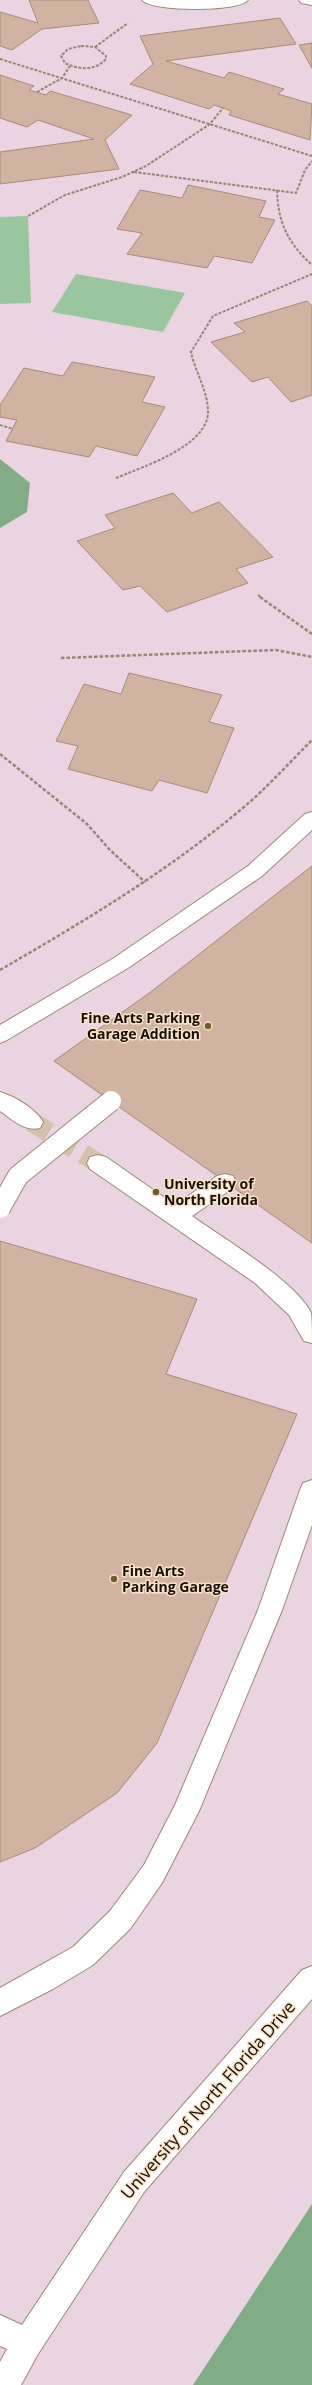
<svg xmlns="http://www.w3.org/2000/svg" width="312" height="2385" font-family="'Open Sans',sans-serif">
  <style>
    .education { fill: #ead4e2 }
    .green { fill: #9ac69d }
    .forest { fill: #80ad83 }
    .building { fill: #d1b3a1; stroke: #a78b79 }
    .lines { fill: none; stroke-linecap: round; stroke-linejoin: round }
    .minor-tunnel { stroke: #d6c2aa; stroke-width: 20; stroke-dasharray: 20 10; stroke-linecap: butt }
    .minor-casing { stroke: #9d8971; stroke-width: 2 }
    .path-far1 { stroke: #968673; stroke-width: 2; stroke-dasharray: 3 1.5; stroke-linecap: butt }
    .path { stroke: #968673; stroke-width: 2.5; stroke-dasharray: 3.5 2; stroke-linecap: butt }
    .minor { fill: #fff; fill-rule: evenodd }
    .minor-bridge-casing { stroke: #9d8971; stroke-width: 22; stroke-linecap: butt }
    .minor-bridge { stroke: #fff; stroke-width: 20 }
    .poi-dot { fill: #6d5d2b; stroke: #f8e2c7; stroke-width: 1.5 }
    .labels { text-anchor: middle; stroke-width: 3; stroke-linejoin: round; paint-order: stroke }
    .poi-label { font-size: 14px; font-weight: bold; fill: #150e05; stroke: #f8e2c7; text-anchor: start }
    .near-street-label { font-size: 17px; fill: #150e05; stroke: #f8e2c7 }
  </style>
  <rect width="100%" height="100%" fill="#f8e2c7"/>
  <rect class="education" x="0" y="0" width="312" height="2385"/>
  <g class="green">
    <polygon points="28,216 31,303 0,304 0,217"/>
    <polygon points="76,274 185,293 163,332 52,312"/>
  </g>
  <g class="forest">
    <polygon points="0,459 30,483 27,512 0,528"/>
    <polygon points="312,2204 312,2385 193,2385"/>
  </g>
  <g class="building">
    <polygon points="29,0 88,0 99,23 42,29 12,50 0,46 0,12 38,23"/>
    <polygon points="280,18 296,44 166,61 224,78 229,72 284,89 278,94 312,104 310,140 229,115 231,111 223,108 214,105 209,109 130,84 153,64 140,36"/>
    <polygon points="312,43 312,68 299,45"/>
    <polygon points="0,75 34,86 29,90 46,95 50,91 132,115 105,140 119,169 0,184 0,152 94,139 38,120 27,127 0,118"/>
    <polygon points="188,185 266,201 259,217 275,220 252,263 214,256 207,268 127,254 142,233 117,229 140,190 182,198"/>
    <polygon points="307,301 312,306 312,395 291,402 268,377 252,382 211,342 245,332 234,323"/>
    <polygon points="72,362 155,377 142,402 165,407 137,456 96,446 89,457 6,441 17,420 0,417 0,405 24,368 63,376"/>
    <polygon points="173,493 192,513 219,502 273,557 236,569 248,583 167,612 140,586 123,590 77,541 115,528 105,515"/>
    <polygon points="129,673 222,695 209,722 234,728 207,793 159,780 152,791 68,769 78,746 56,741 84,684 121,694"/>
    <polygon points="312,866 312,1243 54,1061 152,991"/>
    <polygon points="0,1241 197,1299 166,1374 297,1414 157,1743 117,1793 35,1848 0,1862"/>
  </g>
  <g class="lines">
    <polyline class="minor-tunnel" points="32,1122 98,1163"/>
    <defs>
      <g id="minor">
        <path d="M142,0h106c-8,12 -97,12 -106,0z"/>
        <polygon points="299,0 312,0 312,5 301,3"/>
        <polygon points="312,812 312,830 262,876 128,968 7,1040 0,1043 0,1025 114,958 248,866 305,814"/>
        <path d="M0,1092c14,4 36,17 43,30l-3,6c-16,4 -28,-9 -40,-17z"/>
        <path d="M98,1155l8,2 69,48 42,-29 8,-2 8,2 3,6 -3,6 -41,28c29,21 105,66 119,97 1,7 1,22 1,30l-8,-2 -15,-26 -34,-32 -165,-114 -3,-6 3,-6z"/>
        <polygon points="312,1480 312,1525 282,1610 199,1811 162,1883 130,1929 93,1965 53,1989 0,2016 0,1988 73,1947 110,1911 144,1865 175,1805 258,1610 300,1490 303,1483"/>
        <polygon points="312,1966 312,1999 144,2192 38,2354 21,2385 0,2385 0,2362 7,2349 0,2346 0,2315 22,2325 124,2172 302,1970"/>
      </g>
    </defs>
    <use href="#minor" class="minor-casing"/>
    <g class="path-far1">
      <path d="M81,46l14,1 11,9v3c-11,12 -27,11 -41,4l-4,-7 7,-7z"/>
      <polyline points="95,47 128,23"/>
      <polyline points="0,59 312,156"/>
      <polyline points="37,92 62,78 70,66"/>
      <polyline points="134,172 296,193 305,170 312,161"/>
      <path d="M277,190c1,33 11,53 35,75"/>
      <polyline points="28,216 65,195 122,177 146,166 210,124 223,108"/>
      <polyline points="0,425 13,429"/>
      <path d="M116,478c26,-11 93,-32 92,-67 0,-19 -13,-40 -17,-59l22,-36 99,-42"/>
      <polyline points="258,595 262,598"/>
    </g>
    <g class="path">
      <polyline points="260,597 312,634"/>
      <polyline points="61,658 276,650 312,657"/>
      <polyline points="0,754 87,824 110,850 145,882"/>
      <path d="M0,970c88,-51 175,-103 252,-170 21,-19 40,-40 60,-60"/>
    </g>
    <use href="#minor" class="minor"/>
    <defs>
      <polyline id="minor-bridge" points="0,1208 18,1176 111,1101"/>
    </defs>
    <use href="#minor-bridge" class="minor-bridge-casing"/>
    <use href="#minor-bridge" class="minor-bridge"/>
  </g>
  <g class="poi-dot">
    <circle cx="208" cy="1026" r="4"/>
    <circle cx="156" cy="1192" r="4"/>
    <circle cx="114" cy="1579" r="4"/>
  </g>
  <g class="labels">
    <g class="poi-label">
      <text x="200" y="1023" text-anchor="end">Fine Arts Parking<tspan x="200" dy="16">Garage Addition</tspan></text>
      <text x="164" y="1189">University of<tspan x="164" dy="16">North Florida</tspan></text>
      <text x="122" y="1576">Fine Arts<tspan x="122" dy="16">Parking Garage</tspan></text>
    </g>
    <g class="near-street-label">
      <text transform="translate(208 2100) rotate(-49)" y="6">University of North Florida Drive</text>
    </g>
  </g>
</svg>
